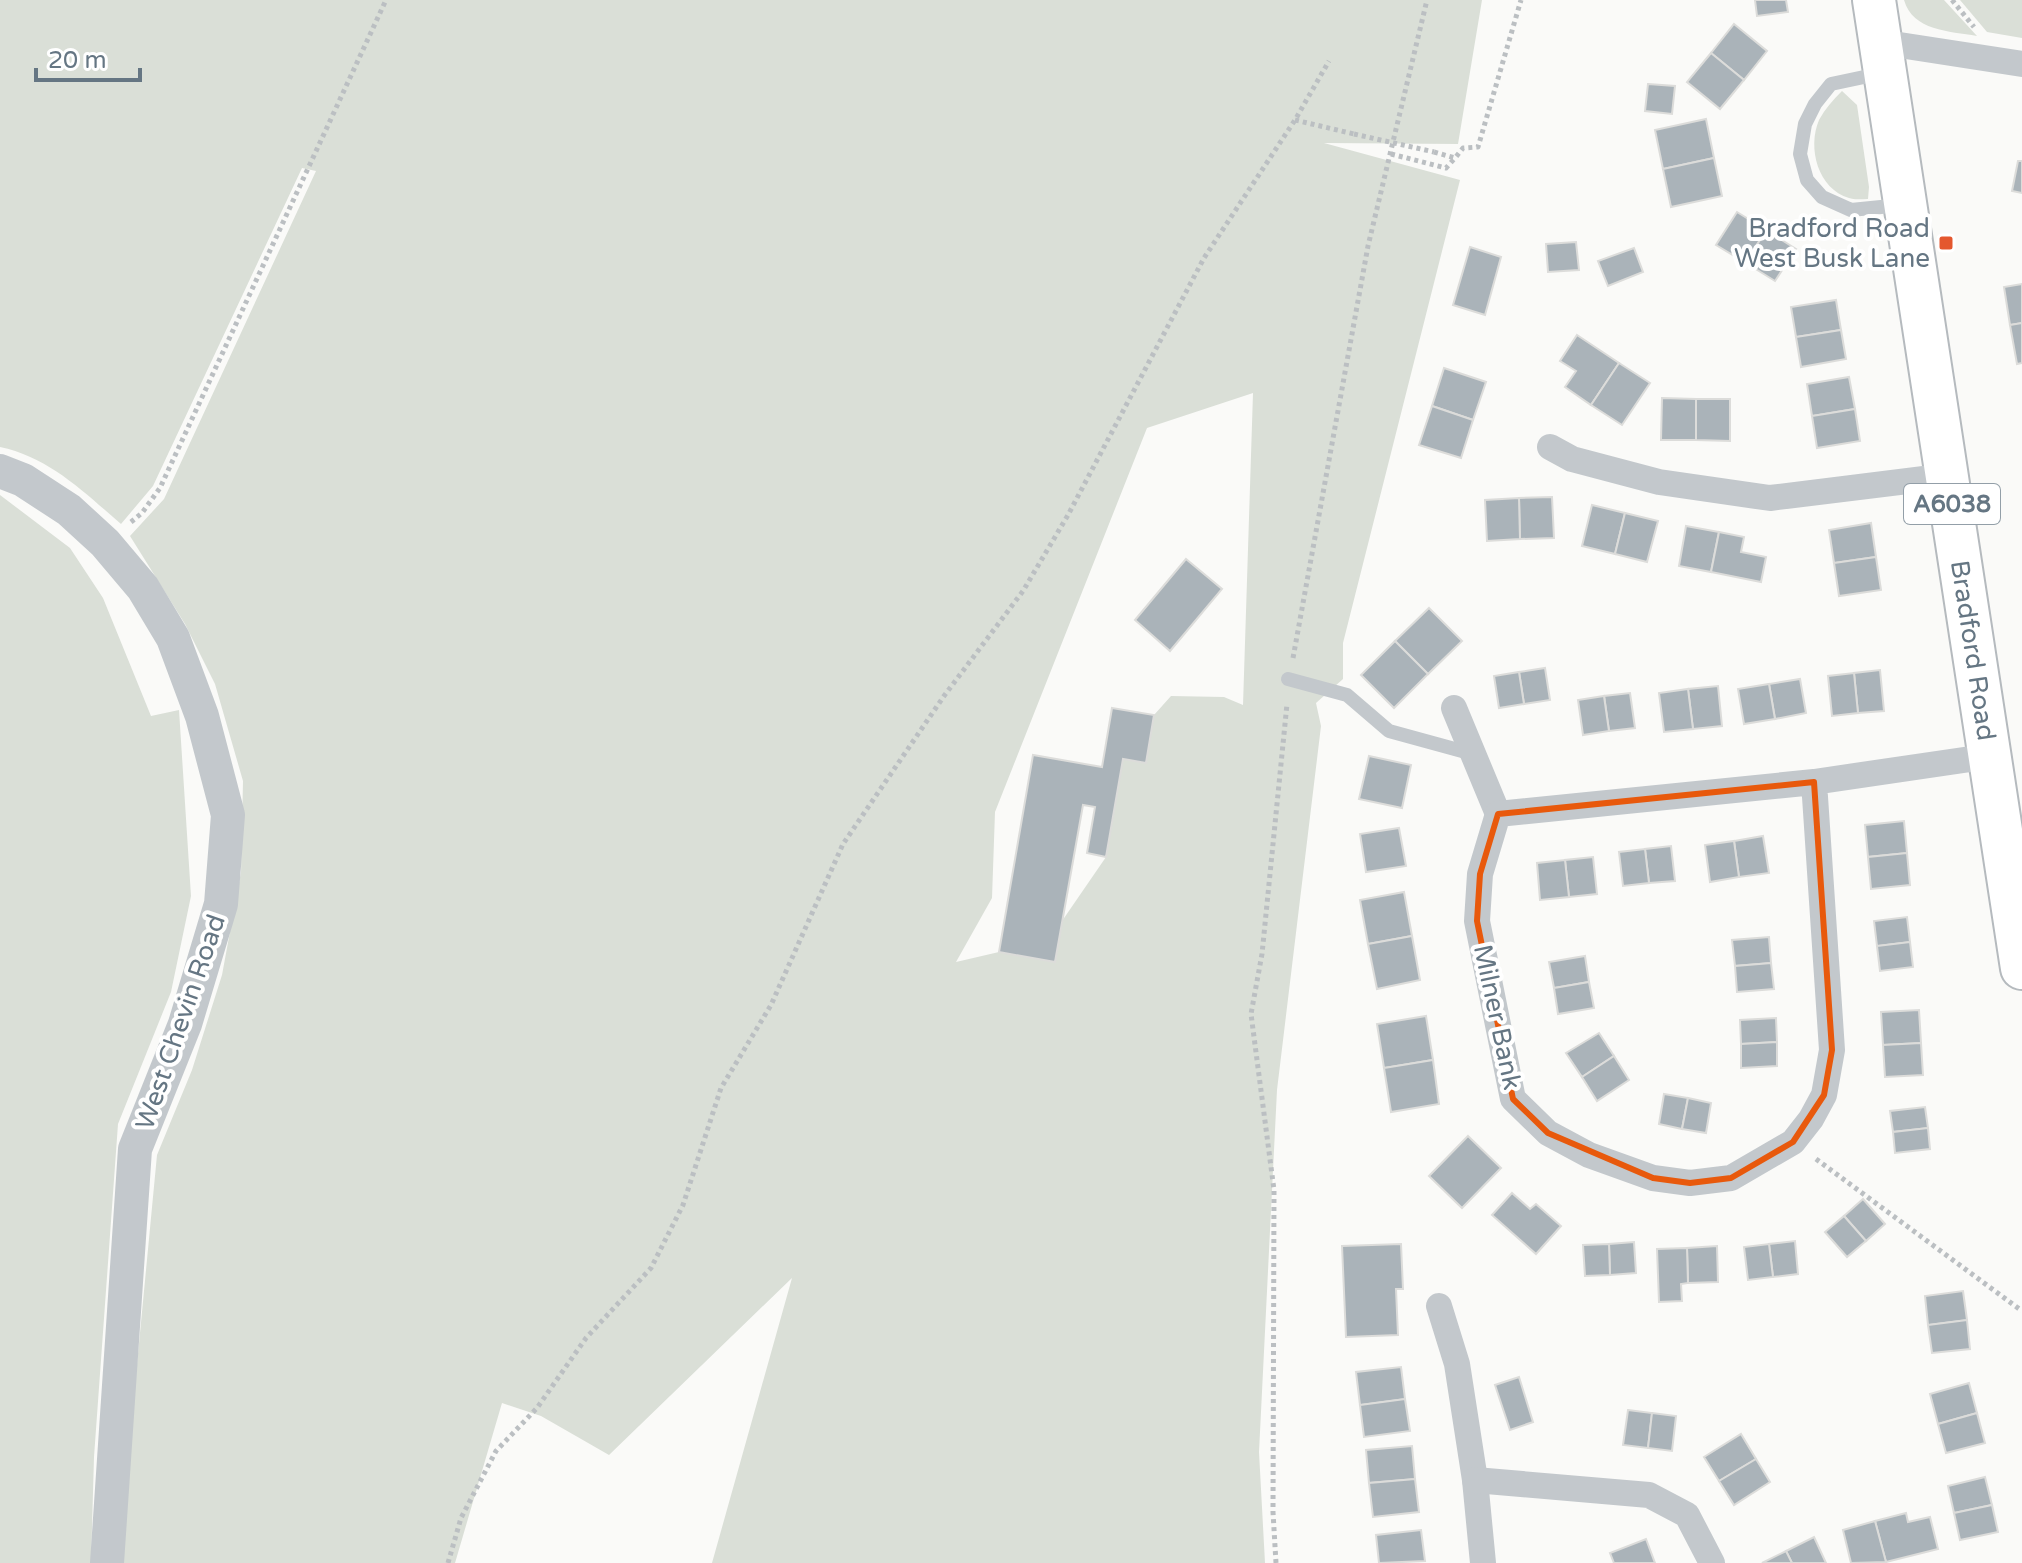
<svg xmlns="http://www.w3.org/2000/svg" width="2022" height="1563" font-family="'Varela Round',sans-serif">
  <style>
    .green { fill: #dadfd7; fill-rule: evenodd }
    .building { fill: #aab3b9; stroke: #dcdcda; stroke-width: 2 }
    .lines { fill: none; stroke-linecap: round; stroke-linejoin: round }
    .primary-casing { stroke: #b5babe; stroke-width: 46 }
    .path { stroke: #bbbfc2; stroke-width: 5; stroke-dasharray: 4 4; stroke-linecap: butt }
    .service { stroke: #c3c8cc; stroke-width: 14 }
    .minor { stroke: #c3c8cc; stroke-width: 26 }
    .tertiary { stroke: #c3c8cc; stroke-width: 34 }
    .primary { stroke: #fff; stroke-width: 42 }
    .path-bridge { stroke: #bbbfc2; stroke-width: 5; stroke-dasharray: 4 4; stroke-linecap: butt }
    .marked { fill: none; stroke: #e8590c; stroke-width: 6; stroke-linejoin: round }
    .poi-dot { fill: #e4572e; stroke: #fff; stroke-width: 3 }
    .labels { text-anchor: middle; stroke-width: 8; stroke-linejoin: round; paint-order: stroke }
    .shield { fill: #fff; stroke: #939fa8; stroke-width: 2 }
    .shield-label { font-size: 24px; font-weight: bold; fill: #657683 }
    .poi-label { font-size: 26px; fill: #657683; stroke: #fff; text-anchor: end }
    .street-label { font-size: 26px; fill: #657683; stroke: #fff }
  </style>
  <rect width="100%" height="100%" fill="#fafaf8"/>
  <g class="green">
    <path d="M0,0h1482l-24,144 -134,-1 136,37 -117,463v36l-27,24 5,23 -44,364 -18,362 6,111h-553l80,-285 -183,177 -68,-39 -39,-13 -47,160h-337l39,-408 35,-85 30,-95 19,-103 2,-91 -28,-97 -30,-60 -55,-88 34,-37 152,-328 -14,-3 -149,318 -32,38c-36,-31 -72,-67 -121,-77zM1253,393l-10,312 -19,-8 -53,-1 -17,19 -8,48 -23,-4 -17,98 -44,64 -7,41 -56,-10 -43,10 36,-64 3,-86 152,-384z"/>
    <path d="M1904,0h40l33,36c-28,-5 -64,-5 -73,-36z"/>
    <polygon points="1960,0 2022,0 2022,38 1987,32"/>
    <path d="M1842,91l15,14 12,82 -1,12c-6,0 -14,1 -19,-1 -31,-9 -42,-50 -30,-78 6,-11 14,-20 23,-29z"/>
    <polygon points="0,495 70,548 103,598 151,716 179,710 191,896 171,992 118,1124 94,1457 91,1563 0,1563"/>
  </g>
  <g class="building">
    <polygon points="1755,0 1786,0 1788,12 1757,16"/>
    <polygon points="1734,24 1767,51 1744,80 1711,53"/>
    <polygon points="1711,53 1744,80 1720,109 1687,82"/>
    <polygon points="1648,84 1675,86 1672,114 1645,111"/>
    <polygon points="1706,119 1714,158 1663,169 1655,130"/>
    <polygon points="1714,158 1722,196 1671,207 1663,169"/>
    <polygon points="2018,161 2022,161 2022,193 2012,191"/>
    <polygon points="1737,212 1766,230 1746,263 1716,245"/>
    <polygon points="1766,230 1796,249 1775,281 1746,263"/>
    <polygon points="1576,242 1579,270 1548,272 1546,244"/>
    <polygon points="1470,247 1501,257 1485,315 1453,305"/>
    <polygon points="1634,248 1643,272 1608,286 1598,261"/>
    <polygon points="2022,284 2022,323 2010,325 2004,287"/>
    <polygon points="1836,300 1841,330 1796,337 1791,307"/>
    <polygon points="2022,323 2022,363 2017,364 2010,325"/>
    <polygon points="1841,330 1846,359 1801,367 1796,337"/>
    <polygon points="1577,335 1619,363 1591,405 1565,387 1576,371 1560,361"/>
    <polygon points="1619,363 1650,383 1622,425 1591,405"/>
    <polygon points="1444,368 1486,382 1473,420 1432,406"/>
    <polygon points="1849,377 1855,409 1812,416 1807,384"/>
    <polygon points="1662,398 1696,399 1696,440 1661,440"/>
    <polygon points="1696,399 1730,399 1730,441 1696,440"/>
    <polygon points="1432,406 1473,420 1461,458 1419,445"/>
    <polygon points="1855,409 1860,441 1817,448 1812,416"/>
    <polygon points="1552,497 1554,538 1520,539 1519,498"/>
    <polygon points="1519,498 1520,539 1487,541 1485,500"/>
    <polygon points="1592,505 1625,513 1615,554 1582,546"/>
    <polygon points="1625,513 1658,521 1647,562 1615,554"/>
    <polygon points="1871,523 1876,557 1834,563 1829,530"/>
    <polygon points="1686,526 1719,532 1711,572 1679,566"/>
    <polygon points="1719,532 1744,537 1741,552 1766,557 1761,582 1711,572"/>
    <polygon points="1876,557 1881,590 1839,596 1834,563"/>
    <polygon points="1186,559 1222,589 1170,651 1135,620"/>
    <polygon points="1429,608 1462,641 1428,674 1395,641"/>
    <polygon points="1395,641 1428,674 1394,708 1361,675"/>
    <polygon points="1545,668 1550,700 1524,704 1519,672"/>
    <polygon points="1880,670 1884,711 1858,713 1854,673"/>
    <polygon points="1519,672 1524,704 1499,708 1494,676"/>
    <polygon points="1854,673 1858,713 1832,716 1828,676"/>
    <polygon points="1800,679 1806,713 1775,719 1769,684"/>
    <polygon points="1769,684 1775,719 1744,724 1738,689"/>
    <polygon points="1718,686 1722,726 1693,729 1688,689"/>
    <polygon points="1688,689 1693,729 1664,732 1659,693"/>
    <polygon points="1630,693 1635,728 1609,731 1604,696"/>
    <polygon points="1604,696 1609,731 1583,735 1578,700"/>
    <polygon points="1112,708 1154,715 1146,763 1123,759 1106,857 1087,853 1095,807 1083,805 1055,962 999,952 1033,755 1102,767"/>
    <polygon points="1369,756 1411,765 1402,808 1359,799"/>
    <polygon points="1904,821 1907,853 1868,857 1865,825"/>
    <polygon points="1399,828 1406,866 1366,872 1360,834"/>
    <polygon points="1763,836 1769,873 1739,877 1734,841"/>
    <polygon points="1734,841 1739,877 1710,882 1705,845"/>
    <polygon points="1671,846 1675,881 1649,883 1645,849"/>
    <polygon points="1645,849 1649,883 1623,886 1619,852"/>
    <polygon points="1907,853 1910,885 1871,889 1868,857"/>
    <polygon points="1593,857 1597,894 1569,897 1565,860"/>
    <polygon points="1565,860 1569,897 1540,900 1537,863"/>
    <polygon points="1404,892 1412,936 1368,944 1360,900"/>
    <polygon points="1907,917 1910,942 1877,946 1874,921"/>
    <polygon points="1412,936 1420,980 1377,989 1368,944"/>
    <polygon points="1769,937 1771,963 1735,966 1732,940"/>
    <polygon points="1910,942 1913,967 1880,971 1877,946"/>
    <polygon points="1585,956 1589,982 1554,988 1549,962"/>
    <polygon points="1771,963 1774,989 1737,992 1735,966"/>
    <polygon points="1589,982 1594,1008 1558,1014 1554,988"/>
    <polygon points="1919,1010 1921,1043 1883,1045 1881,1012"/>
    <polygon points="1426,1016 1433,1060 1384,1068 1377,1024"/>
    <polygon points="1776,1018 1777,1042 1741,1044 1740,1020"/>
    <polygon points="1599,1033 1614,1056 1582,1077 1566,1053"/>
    <polygon points="1777,1042 1777,1066 1741,1068 1741,1044"/>
    <polygon points="1921,1043 1923,1075 1885,1077 1883,1045"/>
    <polygon points="1614,1056 1629,1080 1597,1101 1582,1077"/>
    <polygon points="1433,1060 1439,1104 1391,1112 1384,1068"/>
    <polygon points="1664,1094 1688,1098 1682,1129 1659,1124"/>
    <polygon points="1688,1098 1711,1103 1706,1133 1682,1129"/>
    <polygon points="1925,1107 1928,1128 1893,1132 1890,1111"/>
    <polygon points="1928,1128 1930,1149 1895,1153 1893,1132"/>
    <polygon points="1468,1136 1501,1168 1462,1208 1429,1176"/>
    <polygon points="1512,1193 1530,1209 1536,1204 1561,1226 1536,1254 1492,1215"/>
    <polygon points="1863,1199 1885,1224 1866,1241 1844,1216"/>
    <polygon points="1844,1216 1866,1241 1847,1257 1825,1232"/>
    <polygon points="1795,1241 1798,1274 1773,1277 1769,1244"/>
    <polygon points="1634,1242 1636,1273 1610,1275 1609,1244"/>
    <polygon points="1401,1244 1403,1289 1396,1289 1398,1335 1346,1337 1342,1246"/>
    <polygon points="1609,1244 1610,1275 1585,1276 1583,1245"/>
    <polygon points="1769,1244 1773,1277 1748,1280 1744,1247"/>
    <polygon points="1717,1246 1718,1282 1688,1283 1687,1248"/>
    <polygon points="1687,1248 1688,1283 1681,1284 1682,1301 1659,1302 1657,1249"/>
    <polygon points="1963,1291 1967,1320 1928,1325 1925,1296"/>
    <polygon points="1967,1320 1970,1349 1932,1353 1928,1325"/>
    <polygon points="1401,1367 1405,1399 1360,1405 1356,1372"/>
    <polygon points="1519,1377 1533,1422 1510,1430 1495,1385"/>
    <polygon points="1969,1383 1977,1413 1938,1424 1930,1394"/>
    <polygon points="1405,1399 1410,1431 1364,1437 1360,1405"/>
    <polygon points="1628,1410 1652,1413 1648,1448 1623,1445"/>
    <polygon points="1652,1413 1676,1416 1672,1451 1648,1448"/>
    <polygon points="1977,1413 1985,1443 1946,1453 1938,1424"/>
    <polygon points="1741,1434 1756,1459 1719,1481 1704,1457"/>
    <polygon points="1412,1446 1415,1479 1369,1483 1366,1450"/>
    <polygon points="1756,1459 1770,1482 1734,1505 1719,1481"/>
    <polygon points="1985,1477 1992,1505 1954,1513 1948,1486"/>
    <polygon points="1415,1479 1419,1512 1373,1517 1369,1483"/>
    <polygon points="1992,1505 1998,1532 1960,1540 1954,1513"/>
    <polygon points="1906,1513 1908,1522 1930,1517 1938,1549 1886,1562 1875,1521"/>
    <polygon points="1875,1521 1886,1562 1851,1563 1843,1530"/>
    <polygon points="1421,1530 1425,1561 1379,1563 1376,1535"/>
    <polygon points="1814,1537 1826,1563 1792,1563 1786,1551"/>
    <polygon points="1646,1539 1655,1563 1614,1563 1610,1553"/>
    <polygon points="1786,1551 1792,1563 1762,1563"/>
  </g>
  <g class="lines">
    <defs>
      <g id="primary">
        <path id="s1" d="M1874,0l148,968"/>
      </g>
    </defs>
    <use href="#primary" class="primary-casing"/>
    <g class="path">
      <polyline points="1952,0 1974,27"/>
      <polyline points="1295,120 1354,134"/>
      <polyline points="1434,152 1455,158 1463,148 1478,147 1521,0"/>
      <polyline points="1391,154 1446,168 1455,158"/>
      <polyline points="131,522 142,513 160,488 386,0"/>
      <polyline points="1293,658 1368,246 1427,0"/>
      <polyline points="1816,1159 2022,1311"/>
      <polyline points="448,1563 461,1518 496,1451 537,1408 586,1338 651,1268 683,1205 721,1088 771,1005 843,844 944,696 1023,591 1068,515 1204,258 1295,120 1329,61"/>
      <polyline points="1276,1563 1273,1512 1274,1190 1251,1014 1262,954 1287,704"/>
    </g>
    <g class="service">
      <polyline points="1883,73 1831,84 1815,104 1805,124 1800,154 1807,180 1822,197 1851,210 1901,205"/>
      <polyline points="1288,679 1347,695 1389,731 1473,754"/>
    </g>
    <g class="minor">
      <polyline points="1880,42 2022,64"/>
      <polyline points="1550,447 1572,459 1659,482 1770,498 1948,476"/>
      <polyline points="1454,708 1498,814"/>
      <polyline points="1814,782 1832,1050 1824,1095 1811,1119 1793,1142 1731,1178 1690,1183 1653,1178 1589,1155 1548,1133 1513,1099 1477,921 1480,874 1498,814 1814,782 1991,756"/>
      <polyline points="1439,1306 1457,1364 1475,1480 1483,1563"/>
      <polyline points="1475,1480 1649,1495 1687,1515 1712,1563"/>
    </g>
    <polyline class="tertiary" points="0,471 23,480 69,510 105,543 143,588 173,638 202,716 228,815 221,904 185,1024 135,1149 107,1563"/>
    <use href="#primary" class="primary"/>
    <polyline class="path-bridge" points="1354,134 1434,152"/>
  </g>
  <path class="marked" d="M1814,782l18,268 -8,45 -31,47 -62,36 -41,5 -37,-5 -105,-45 -35,-34 -36,-178 3,-47 18,-60z"/>
  <rect class="poi-dot" x="1938" y="235" width="16" height="16" rx="4"/>
  <g class="labels">
    <rect class="shield" x="1904" y="484" width="96" height="40" rx="6"/>
    <g class="shield-label">
      <text x="1952" y="512">A6038</text>
    </g>
    <g class="poi-label">
      <text x="1930" y="237">Bradford Road<tspan x="1930" dy="30">West Busk Lane</tspan></text>
    </g>
    <g class="street-label">
      <text dy="9" stroke="none"><textPath href="#s1" startOffset="658">Bradford Road</textPath></text>
      <text transform="translate(1498 1017) rotate(78)" y="9">Milner Bank</text>
      <text transform="translate(180 1022) rotate(-71)" y="9">West Chevin Road</text>
    </g>
  </g>
  <path d="M36 68v12h104v-12" fill="none" stroke="#657683" stroke-width="4"/>
  <text x="48" y="68" font-size="24" fill="#657683" stroke="#ffffff" stroke-width="6" paint-order="stroke">20 m</text>
</svg>
